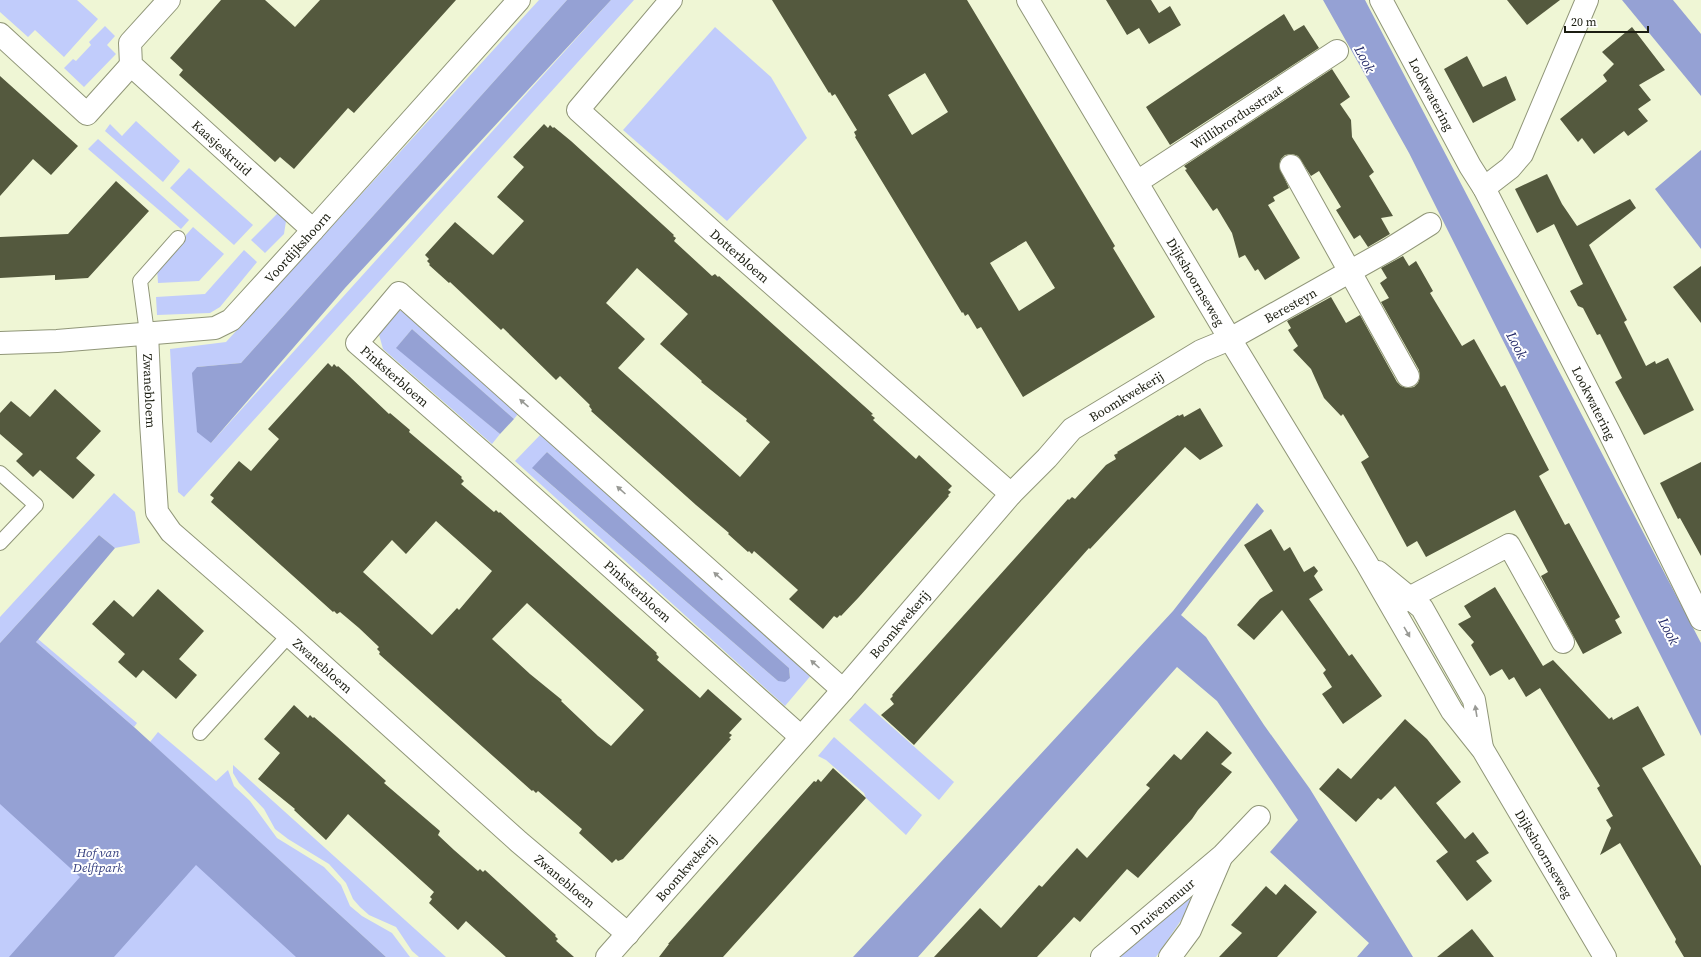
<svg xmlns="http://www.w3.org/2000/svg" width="1701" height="957" font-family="'Source Serif 4',serif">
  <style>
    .green { fill: #c1ccfb; fill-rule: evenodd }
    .water { fill: #95a1d4 }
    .building { fill: #54593e; fill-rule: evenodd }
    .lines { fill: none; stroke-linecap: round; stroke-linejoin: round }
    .lane-casing { stroke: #909678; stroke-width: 16 }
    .street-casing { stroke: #909678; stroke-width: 24 }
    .secondary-casing { stroke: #909678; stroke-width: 24 }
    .lane { stroke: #fff; stroke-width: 14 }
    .street { stroke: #fff; stroke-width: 22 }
    .secondary { stroke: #fff; stroke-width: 22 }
    .oneway { fill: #989994 }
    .labels { text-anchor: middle; stroke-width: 4; stroke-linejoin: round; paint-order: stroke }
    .street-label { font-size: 13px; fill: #1b1d11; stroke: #fff }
    .park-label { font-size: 13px; font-style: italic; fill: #374180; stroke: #fff }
    .water-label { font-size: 14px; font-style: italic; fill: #232967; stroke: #fff }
  </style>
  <rect width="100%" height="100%" fill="#eff6d5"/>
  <g class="green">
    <polygon points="0,0 77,0 98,19 64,57 35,30 28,37 0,12"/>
    <polygon points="539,0 567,0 241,363 197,367 211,443 611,0 634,0 184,497 178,492 170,349 226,342"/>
    <polygon points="105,26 115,36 107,45 116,54 84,87 64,68 73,59 76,61 91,45 89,42"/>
    <polygon points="715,27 771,77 807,138 727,221 623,130"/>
    <polygon points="136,121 180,161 163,182 105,131 110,124 122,136"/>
    <polygon points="98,139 189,220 181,229 88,149"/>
    <polygon points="189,168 253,225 234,245 170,188"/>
    <polygon points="279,212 286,221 284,234 265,253 251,240"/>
    <polygon points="193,227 224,254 199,281 158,283 157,268"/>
    <polygon points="244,250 257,262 220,307 210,313 157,315 156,297 205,294"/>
    <polygon points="398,311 407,311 521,410 514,419 412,329 397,347 500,434 492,444 383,349 378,331"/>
    <path d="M543,432l270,241 -28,33 -270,-245zM547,452l242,216 1,10 -12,3 -245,-212z"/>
    <polygon points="114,493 135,512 140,543 115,548 99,535 0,643 0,617"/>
    <polygon points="38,639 137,723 134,727 36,642"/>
    <polygon points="865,703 954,782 939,800 849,720"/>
    <polygon points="0,707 352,957 0,957"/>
    <polygon points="158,732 216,781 228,770 234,786 250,801 277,838 324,867 341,885 350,906 362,916 392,933 410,957 386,957 150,742"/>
    <polygon points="834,737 922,815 906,835 866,798 864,793 826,760 818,756"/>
    <polygon points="233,765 446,957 419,957 412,951 396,927 369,915 360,907 353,899 346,883 329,864 288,839 275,829 264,809 239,783 233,773"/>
    <polygon points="1195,890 1199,894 1156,957 1114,957"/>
  </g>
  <g class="water">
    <polygon points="567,0 611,0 345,288 211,443 197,432 192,373 197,367 241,363"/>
    <polygon points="1323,0 1365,0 1701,643 1701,736 1409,153"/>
    <polygon points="1622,0 1673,0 1701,34 1701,96"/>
    <polygon points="1701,150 1701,249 1655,189"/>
    <polygon points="412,329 514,419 500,434 396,348"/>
    <polygon points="547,452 789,668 790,678 785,682 778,681 532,468"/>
    <polygon points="1257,503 1264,511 1181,615 1206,637 1264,725 1310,789 1413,957 1357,957 1369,943 1270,852 1298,820 1217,701 1177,667 918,957 853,957 1173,611"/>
    <polygon points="99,535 115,548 36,642 134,727 386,957 296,957 196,865 114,957 9,957 80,877 0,804 0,643"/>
  </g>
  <g class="building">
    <polygon points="221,0 265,0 295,27 320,0 456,0 354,113 348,108 294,169 280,157 275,162 179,75 183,70 170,58"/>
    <path d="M772,0h195l148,246 -2,2 42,69 -132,80 -42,-70 -4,2 -9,-15 -3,2 -2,-4 -1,1 -107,-176 1,-1 -2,-4 3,-2 -22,-36 -3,2 -2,-4 -1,1zM925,73l23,39 -36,23 -24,-40zM1026,241l29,47 -36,23 -29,-48z"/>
    <polygon points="1106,0 1151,0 1159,13 1170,6 1181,25 1149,44 1139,28 1127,35"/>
    <polygon points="1507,0 1560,0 1527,25"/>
    <polygon points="1284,14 1294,31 1304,25 1319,48 1170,145 1146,107"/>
    <polygon points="1632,27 1665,70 1639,85 1651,100 1638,109 1648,121 1628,136 1624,131 1594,154 1582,138 1578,142 1560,119 1607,81 1603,75 1614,64 1602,52"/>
    <polygon points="1467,56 1483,87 1506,76 1516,100 1473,123 1444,69"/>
    <polygon points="1332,69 1350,97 1340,104 1351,120 1352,137 1374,172 1369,176 1393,216 1381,218 1390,234 1368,247 1360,235 1354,239 1336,210 1341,207 1319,171 1311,176 1298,156 1292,154 1285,155 1281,159 1279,166 1289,188 1273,197 1275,201 1268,205 1300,258 1265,280 1258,269 1255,271 1245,255 1239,258 1232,233 1217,208 1213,211 1185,170 1187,169 1184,166"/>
    <polygon points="0,76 78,146 51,175 33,159 0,196"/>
    <path d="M544,124l4,4 2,-3 3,3 1,-1 17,14 103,94 -1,1 3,2 -2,3 38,35 3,-2 3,3 1,-1 154,138 -2,1 4,3 -2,2 43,39 3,-4 33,31 -4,4 3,2 -3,3 1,1 -90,101 -18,19 -1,-1 -3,3 -3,-2 -11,13 -34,-30 9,-9 -44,-39 -2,3 -3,-3 -1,1 -20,-18 1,-1 -33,-28 -105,-94 1,-1 -3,-4 1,-1 -30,-29 -4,4 -53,-52 -2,2 -51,-48 -1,1 -20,-18 1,-1 -3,-3 2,-2 -4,-4 30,-33 38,33 31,-34 -27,-24 27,-30 -11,-10zM637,268l51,46 -28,30 42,37 -1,1 46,37 -1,2 24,21 -30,35 -122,-109 27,-29 -39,-36z"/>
    <polygon points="1547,174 1562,204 1577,226 1630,199 1636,208 1589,245 1627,320 1624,322 1646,366 1655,361 1656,364 1668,358 1694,410 1644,435 1615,382 1622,378 1600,334 1597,335 1583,308 1578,306 1570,291 1583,284 1554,224 1537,233 1515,189"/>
    <polygon points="116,181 149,211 88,278 55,280 55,275 0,278 0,237 68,234"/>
    <polygon points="1403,256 1409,266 1416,261 1433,291 1430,293 1462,346 1474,339 1501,387 1505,385 1549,470 1539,476 1565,525 1569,523 1620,617 1615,620 1622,633 1583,654 1541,576 1548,572 1515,510 1426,557 1417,541 1407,547 1361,462 1369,457 1343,414 1341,416 1324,398 1311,369 1293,350 1298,346 1288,330 1291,328 1287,321 1331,297 1346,323 1360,315 1397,382 1401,386 1407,388 1414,387 1418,383 1420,377 1419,370 1381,302 1389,298 1380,283 1387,278 1381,268"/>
    <polygon points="1701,266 1701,323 1673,287"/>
    <path d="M328,363l4,4 2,-3 3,3 1,-1 10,9 41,39 1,-1 20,17 -1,2 53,45 -1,1 3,3 -3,3 33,28 2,-2 3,3 1,-1 157,141 -1,1 3,3 -2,3 43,38 8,-9 34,30 -13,14 3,2 -3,3 2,1 -108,120 -5,2 -2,-2 -4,4 -33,-30 3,-4 -44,-38 -2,2 -3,-3 -1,1 -153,-137 1,-2 -3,-3 2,-2 -20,-19 -19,-16 -3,2 -3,-3 -1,1 -122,-110 3,-4 -4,-3 29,-34 12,10 28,-32 -11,-10zM436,521l56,50 -33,39 -2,-2 -25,27 -69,-63 29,-32 14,14zM527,603l117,107 -33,36 -13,-10 -37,-35 1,-1 -32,-26 -38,-35z"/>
    <polygon points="55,389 101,431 76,458 95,475 73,499 40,470 33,477 16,461 23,454 0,434 0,413 11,401 30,417"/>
    <polygon points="1200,408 1223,446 1200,460 1185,447 1090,549 1089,548 914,745 881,715 894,704 890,699 893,696 892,695 1068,499 1069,500 1072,497 1075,499 1106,465 1116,459 1114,455 1118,453 1117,452 1178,415 1179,416 1183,414 1184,417"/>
    <polygon points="1701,462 1701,556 1680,518 1678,519 1660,483"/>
    <polygon points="1271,529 1284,551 1290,547 1304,572 1314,566 1318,571 1314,576 1323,590 1309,599 1349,656 1352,654 1382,696 1343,724 1322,694 1332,687 1323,673 1326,670 1282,610 1254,640 1237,625 1260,599 1273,591 1244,545"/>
    <polygon points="1495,587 1543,666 1553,660 1609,719 1612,717 1613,720 1638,706 1665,755 1642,768 1701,866 1701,957 1684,957 1675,942 1676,939 1620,843 1600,855 1611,828 1606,820 1613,816 1597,788 1600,786 1540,688 1526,697 1514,677 1509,680 1502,669 1490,676 1471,645 1474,642 1458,624 1471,617 1464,606"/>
    <polygon points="158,589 204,631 179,659 197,675 176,699 143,670 136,678 118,662 125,654 92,624 114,600 133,617"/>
    <polygon points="294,705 308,718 310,715 313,718 314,717 337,737 386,781 384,783 440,831 438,835 454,850 478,871 480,869 483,872 485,870 556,935 555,936 558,939 556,941 574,957 506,957 466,921 458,930 429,903 432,899 430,897 434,892 348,814 326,840 294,810 295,809 258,779 280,753 264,739"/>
    <polygon points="1405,719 1427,739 1461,782 1436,803 1465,839 1473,832 1489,853 1476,861 1492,881 1467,901 1436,861 1448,852 1395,786 1381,800 1378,798 1356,822 1319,789 1338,768 1351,779"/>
    <polygon points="1207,731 1232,753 1221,764 1232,772 1198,810 1192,819 1138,878 1127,869 1080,922 1074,917 1037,957 934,957 980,908 1001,928 1039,885 1042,887 1077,848 1087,858 1150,788 1146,785 1174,754 1181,760"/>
    <polygon points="833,768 866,798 723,957 659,957 669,944 668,944 814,781 816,782 818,779 821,782"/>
    <polygon points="1285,884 1317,912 1277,957 1219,957 1242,933 1231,925 1266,886 1276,895"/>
    <polygon points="1472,929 1494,957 1437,957"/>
  </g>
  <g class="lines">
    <defs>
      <g id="lane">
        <polyline points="147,333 140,281 178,238"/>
        <polyline points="0,473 36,505 0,543"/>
        <polyline points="200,733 289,635"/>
      </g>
      <g id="street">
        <path id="s1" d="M169,0l-39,43 1,22 182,165"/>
        <path id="s2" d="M671,0l-93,110 135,122 298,262"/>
        <path id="s3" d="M1381,0l89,166 14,22 125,244 92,187"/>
        <polyline points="0,34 87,114 131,65"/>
        <polyline points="1291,166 1408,376"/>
        <path id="s4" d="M1137,182l200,-131"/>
        <polyline points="1484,188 1510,168 1522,154 1587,0"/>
        <path id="s5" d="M147,333l4,89 6,90 14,20 118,103 230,207 109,92"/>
        <path id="s6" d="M0,343l57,-2 158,-13 16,-8 82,-90 206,-230"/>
        <polyline points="1394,606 1509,545 1563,642"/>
        <polyline points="801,737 499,467 357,343 399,293 843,690"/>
        <path id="s7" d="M607,957l236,-267 168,-196 36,-36 25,-29 129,-78 29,-12 160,-90 40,-25"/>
        <path id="s8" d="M1102,957l120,-101 37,-39"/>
        <polyline points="1170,957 1190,930 1220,860"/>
      </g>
      <g id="secondary">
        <path id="s9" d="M1028,0l202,339 136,223 86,149 31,39 122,207"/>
        <polyline points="1378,572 1422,608 1474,700 1482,748"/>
      </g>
    </defs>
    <use href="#lane" class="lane-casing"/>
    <use href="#street" class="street-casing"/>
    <use href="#secondary" class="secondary-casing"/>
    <use href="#lane" class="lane"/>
    <use href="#street" class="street"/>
    <use href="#secondary" class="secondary"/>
  </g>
  <defs><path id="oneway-solid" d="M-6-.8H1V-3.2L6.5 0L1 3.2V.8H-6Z"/></defs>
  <g class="oneway">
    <use href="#oneway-solid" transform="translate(524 403) rotate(-139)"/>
    <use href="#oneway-solid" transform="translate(621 490) rotate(-138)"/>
    <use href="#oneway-solid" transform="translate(718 576) rotate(-138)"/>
    <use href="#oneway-solid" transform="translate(1407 632) rotate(60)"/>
    <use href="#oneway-solid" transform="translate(815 664) rotate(-138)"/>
    <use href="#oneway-solid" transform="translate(1476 711) rotate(-99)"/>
  </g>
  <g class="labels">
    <g class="street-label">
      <text dy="5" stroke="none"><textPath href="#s3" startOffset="107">Lookwatering</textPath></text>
      <text dy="5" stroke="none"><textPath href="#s4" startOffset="119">Willibrordusstraat</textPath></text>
      <text dy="5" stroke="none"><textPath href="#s1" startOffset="203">Kaasjeskruid</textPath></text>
      <text dy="5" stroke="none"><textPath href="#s6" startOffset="332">Voordijkshoorn</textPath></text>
      <text dy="5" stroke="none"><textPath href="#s2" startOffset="362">Dotterbloem</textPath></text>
      <text dy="5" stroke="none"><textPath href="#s9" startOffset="328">Dijkshoornseweg</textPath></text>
      <text dy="5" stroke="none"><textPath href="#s7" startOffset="955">Beresteyn</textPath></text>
      <text transform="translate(395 376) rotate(41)" y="5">Pinksterbloem</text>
      <text dy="5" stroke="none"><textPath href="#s5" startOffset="58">Zwanebloem</textPath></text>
      <text dy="5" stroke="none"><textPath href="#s7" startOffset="767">Boomkwekerij</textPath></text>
      <text dy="5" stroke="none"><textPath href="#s3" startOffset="456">Lookwatering</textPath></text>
      <text transform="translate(638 591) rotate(42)" y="5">Pinksterbloem</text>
      <text dy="5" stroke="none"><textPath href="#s7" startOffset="443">Boomkwekerij</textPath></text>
      <text dy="5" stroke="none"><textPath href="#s5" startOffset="406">Zwanebloem</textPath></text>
      <text dy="5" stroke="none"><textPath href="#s9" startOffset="998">Dijkshoornseweg</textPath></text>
      <text dy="5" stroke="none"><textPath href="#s7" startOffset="119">Boomkwekerij</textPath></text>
      <text dy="5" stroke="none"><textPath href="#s5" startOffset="730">Zwanebloem</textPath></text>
      <text dy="5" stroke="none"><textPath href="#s8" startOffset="79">Druivenmuur</textPath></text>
    </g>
    <g class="park-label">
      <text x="98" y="857">Hof van<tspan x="98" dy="15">Delftpark</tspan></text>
    </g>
    <g class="water-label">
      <text transform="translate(1365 59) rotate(62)" y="5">Look</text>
      <text transform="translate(1517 345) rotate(62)" y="5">Look</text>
      <text transform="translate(1669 631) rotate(62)" y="5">Look</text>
    </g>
  </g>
  <path d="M1565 26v6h83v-6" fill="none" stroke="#1b1d11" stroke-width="2"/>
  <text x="1571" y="26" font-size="12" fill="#1b1d11" stroke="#ffffff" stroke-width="3" paint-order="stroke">20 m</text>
</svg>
